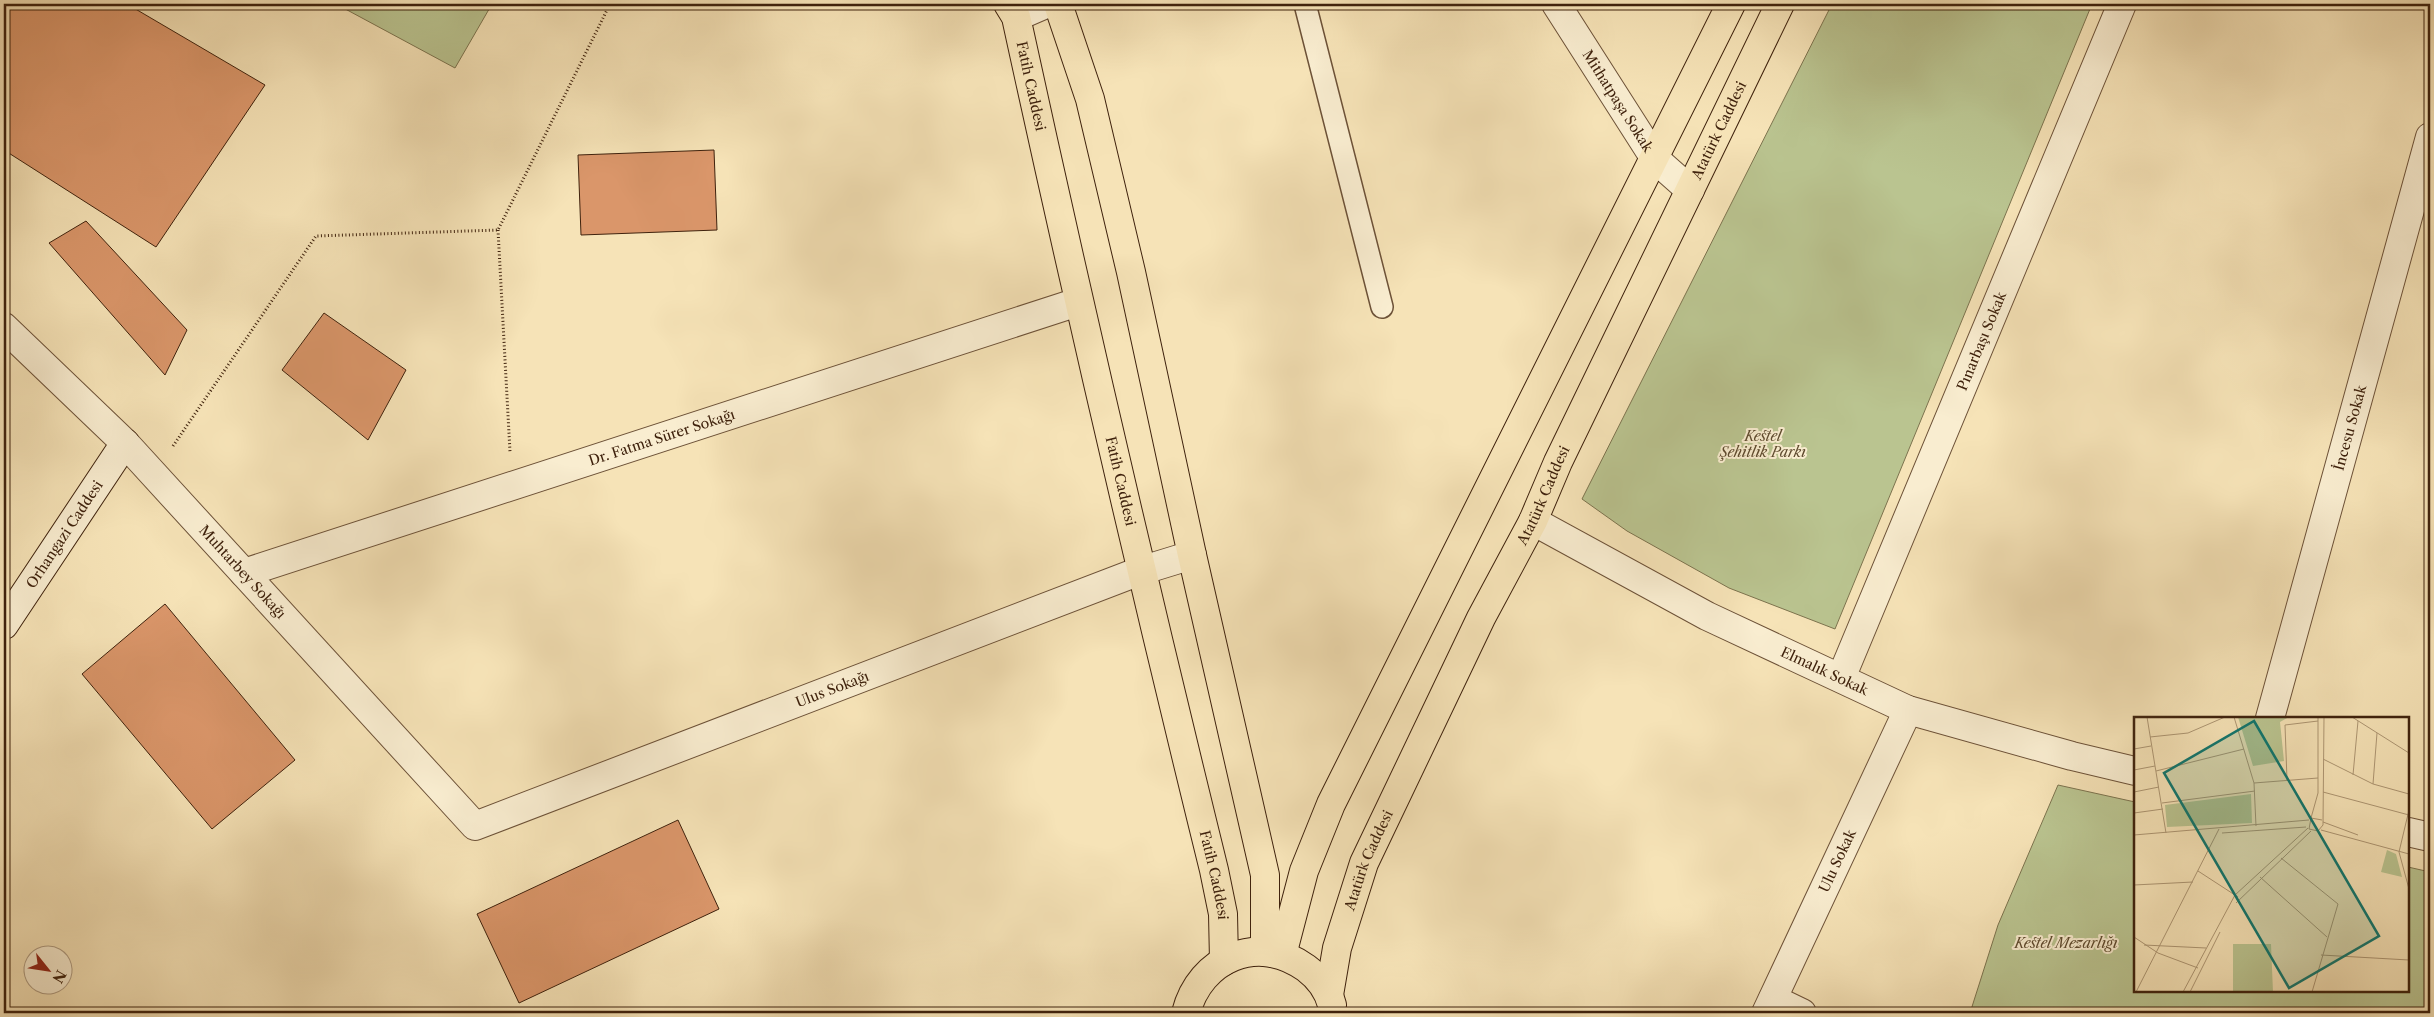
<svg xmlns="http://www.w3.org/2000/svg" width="2434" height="1017" font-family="'Libre Caslon Text',serif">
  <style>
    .green { fill: #bac490; stroke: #7c734e }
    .building { fill: #da966a; stroke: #3f220d }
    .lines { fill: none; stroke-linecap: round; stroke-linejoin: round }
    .service-casing { stroke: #6d5238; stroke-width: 24 }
    .minor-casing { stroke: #6d5238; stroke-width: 30 }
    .secondary-casing { stroke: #3f220d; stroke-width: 30 }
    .primary-casing { stroke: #3f220d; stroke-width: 30 }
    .path { stroke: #3f220d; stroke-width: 3; stroke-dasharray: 1 2.5; stroke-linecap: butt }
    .service { stroke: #f9edd0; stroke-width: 21 }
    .minor { stroke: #f9edd0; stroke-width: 28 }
    .secondary { stroke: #f9edd0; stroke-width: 28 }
    .primary { stroke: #f6e3b7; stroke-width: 28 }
    .labels { text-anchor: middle; stroke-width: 4; stroke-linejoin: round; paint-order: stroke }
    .street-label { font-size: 14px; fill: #3f220d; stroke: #f9edd0 }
    .park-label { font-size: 14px; font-style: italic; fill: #5e4a2e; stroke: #f9edd0 }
    .inset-road { fill: none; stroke: #ad9673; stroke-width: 1 }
    .view { fill: #0f766e; fill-opacity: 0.15; stroke: #0f766e; stroke-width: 2.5 }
    .inset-edge { fill: none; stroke: #3f220d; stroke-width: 2.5 }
  </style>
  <rect width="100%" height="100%" fill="#f6e3b7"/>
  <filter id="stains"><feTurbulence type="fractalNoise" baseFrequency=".004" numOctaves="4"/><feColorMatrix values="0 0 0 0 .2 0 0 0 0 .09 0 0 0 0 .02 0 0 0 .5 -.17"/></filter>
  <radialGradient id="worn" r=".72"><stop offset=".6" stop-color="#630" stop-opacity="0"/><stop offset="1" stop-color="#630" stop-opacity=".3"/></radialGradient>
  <g class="green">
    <polygon points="336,4 492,4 455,68"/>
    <polygon points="1832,4 2092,4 1835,629 1729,588 1627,531 1582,499"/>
    <polygon points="2058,785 2135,802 2135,991 2408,991 2408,867 2430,872 2430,1013 1970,1013 1998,925"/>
  </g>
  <g class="building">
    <polygon points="4,4 127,4 265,85 156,247 4,150"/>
    <polygon points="714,150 717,230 581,235 578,155"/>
    <polygon points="86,221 187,330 165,375 49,243"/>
    <polygon points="324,313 406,370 368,440 282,370"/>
    <polygon points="165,604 295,760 212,829 82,674"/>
    <polygon points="678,820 719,909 519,1003 477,914"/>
  </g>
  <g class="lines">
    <defs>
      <polyline id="service" points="1305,4 1382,307"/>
      <g id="minor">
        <path id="s1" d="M1556,4l99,155 35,31"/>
        <polyline points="1016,17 1046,4"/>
        <path id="s2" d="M4,327l121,116 350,383 665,-255 52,-16"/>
        <path id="s3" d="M1533,521l174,95 201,94 164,46 63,15"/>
        <path id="s4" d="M244,573l834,-271"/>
        <path id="s5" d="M1841,678l281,-674"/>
        <path id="s6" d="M2270,718l160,-581"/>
        <polyline points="2408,832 2430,837"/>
        <polyline points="1773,999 1802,1013"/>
        <path id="s7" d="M1766,1013l142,-303"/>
      </g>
      <g id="secondary">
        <path id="s8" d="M4,625l121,-182"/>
      </g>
      <g id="primary">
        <path id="s9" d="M1008,4l8,13c62,285 128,569 198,853l9,44 1,47"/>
        <polyline points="1058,4 1090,99 1131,272 1192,555 1265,875 1265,952"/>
        <polyline points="1282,955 1304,871 1331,804 1731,4"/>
        <path id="s10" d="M1329,995l8,-47 27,-85 117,-245 52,-97 25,-59 222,-458"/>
        <path d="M1186,1013c14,-55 72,-80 120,-45 12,9 22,22 26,37"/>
      </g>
    </defs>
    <use href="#service" class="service-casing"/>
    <use href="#minor" class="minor-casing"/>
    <use href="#secondary" class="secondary-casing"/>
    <use href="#primary" class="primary-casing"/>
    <g class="path">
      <polyline points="498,230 510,452"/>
      <polyline points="173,446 316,236 498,230 610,4"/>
    </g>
    <use href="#service" class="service"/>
    <use href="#minor" class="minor"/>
    <use href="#secondary" class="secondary"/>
    <use href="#primary" class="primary"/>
  </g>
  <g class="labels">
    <g class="street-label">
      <text dy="5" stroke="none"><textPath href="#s9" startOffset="86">Fatih Caddesi</textPath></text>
      <text dy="5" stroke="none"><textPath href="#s1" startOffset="115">Mithatpaşa Sokak</textPath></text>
      <text dy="5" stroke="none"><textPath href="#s10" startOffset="951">Atatürk Caddesi</textPath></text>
      <text dy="5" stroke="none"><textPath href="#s5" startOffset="365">Pınarbaşı Sokak</textPath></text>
      <text dy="5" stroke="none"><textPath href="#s6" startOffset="301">İncesu Sokak</textPath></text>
      <text dy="5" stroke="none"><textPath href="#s4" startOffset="439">Dr. Fatma Sürer Sokağı</textPath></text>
      <text dy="5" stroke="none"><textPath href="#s9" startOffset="491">Fatih Caddesi</textPath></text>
      <text dy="5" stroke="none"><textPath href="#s10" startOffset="546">Atatürk Caddesi</textPath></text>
      <text dy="5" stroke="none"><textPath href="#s8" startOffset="109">Orhangazi Caddesi</textPath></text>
      <text dy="5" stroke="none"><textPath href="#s2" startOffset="342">Muhtarbey Sokağı</textPath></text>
      <text dy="5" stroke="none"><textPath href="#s3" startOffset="328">Elmalık Sokak</textPath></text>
      <text dy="5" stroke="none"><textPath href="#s2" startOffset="1069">Ulus Sokağı</textPath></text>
      <text dy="5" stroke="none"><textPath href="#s10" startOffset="141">Atatürk Caddesi</textPath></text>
      <text dy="5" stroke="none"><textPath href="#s7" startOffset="168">Ulu Sokak</textPath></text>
      <text dy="5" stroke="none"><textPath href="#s9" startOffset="896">Fatih Caddesi</textPath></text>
    </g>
    <g class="park-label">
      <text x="1763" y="441">Kestel<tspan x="1763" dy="16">Şehitlik Parkı</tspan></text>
      <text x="2066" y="948">Kestel Mezarlığı</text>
    </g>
  </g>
  <g transform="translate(2134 717)">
    <rect width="275" height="275" fill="#f6e3b7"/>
    <path d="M104,0h51l-9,5 4,39 -31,5zM117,77l1,29 -85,4 -2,-22zM253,133l9,4 6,23 -21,-5zM99,227h38l2,48h-40z" fill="#bac490"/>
    <path class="inset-road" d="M13,0l19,116M100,0l20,66 2,43M218,0l57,36M16,20l38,-4 37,-16M0,32l17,-3M189,42l50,25 36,10M0,53l21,-4M22,54l88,-22M219,58l5,-54M153,63l-2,-55 33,-4M120,66l64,-5M239,67l4,-51M0,75l25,-5M189,75l86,23M28,86l93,-12M275,93l-10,42 10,37M0,96l29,-4M177,101l7,-25v-76M188,103l-11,-2 -2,11 9,2 5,-6 1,-108M189,105l35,13M187,113l88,24M88,116l84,-6M0,118l175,-15M147,141l57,46 -26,88M64,154l40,26M126,160l67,60M0,168l59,-3M102,186l75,-72M0,220l24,16 40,15M10,228l62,3M187,238l88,5M2,275l83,-163M49,275l52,-97 73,-67M56,275l30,-60"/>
    <path class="view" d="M120,4l125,215 -90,52 -125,-215z"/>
    <rect width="275" height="275" class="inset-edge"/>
  </g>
  <rect width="2434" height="1017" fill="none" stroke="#f6e3b7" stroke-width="20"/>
  <rect x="5" y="5" width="2424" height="1007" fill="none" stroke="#3f220d" stroke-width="2.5"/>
  <rect x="10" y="10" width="2414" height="997" fill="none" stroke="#3f220d"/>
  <g transform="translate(48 970) rotate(120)"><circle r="24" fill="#f9edd0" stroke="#af9c82"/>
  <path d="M0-4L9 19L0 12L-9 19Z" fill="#8f2418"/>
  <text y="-8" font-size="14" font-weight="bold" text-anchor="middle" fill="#3f220d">N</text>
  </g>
  <rect width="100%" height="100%" filter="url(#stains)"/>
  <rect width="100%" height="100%" fill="url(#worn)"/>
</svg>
